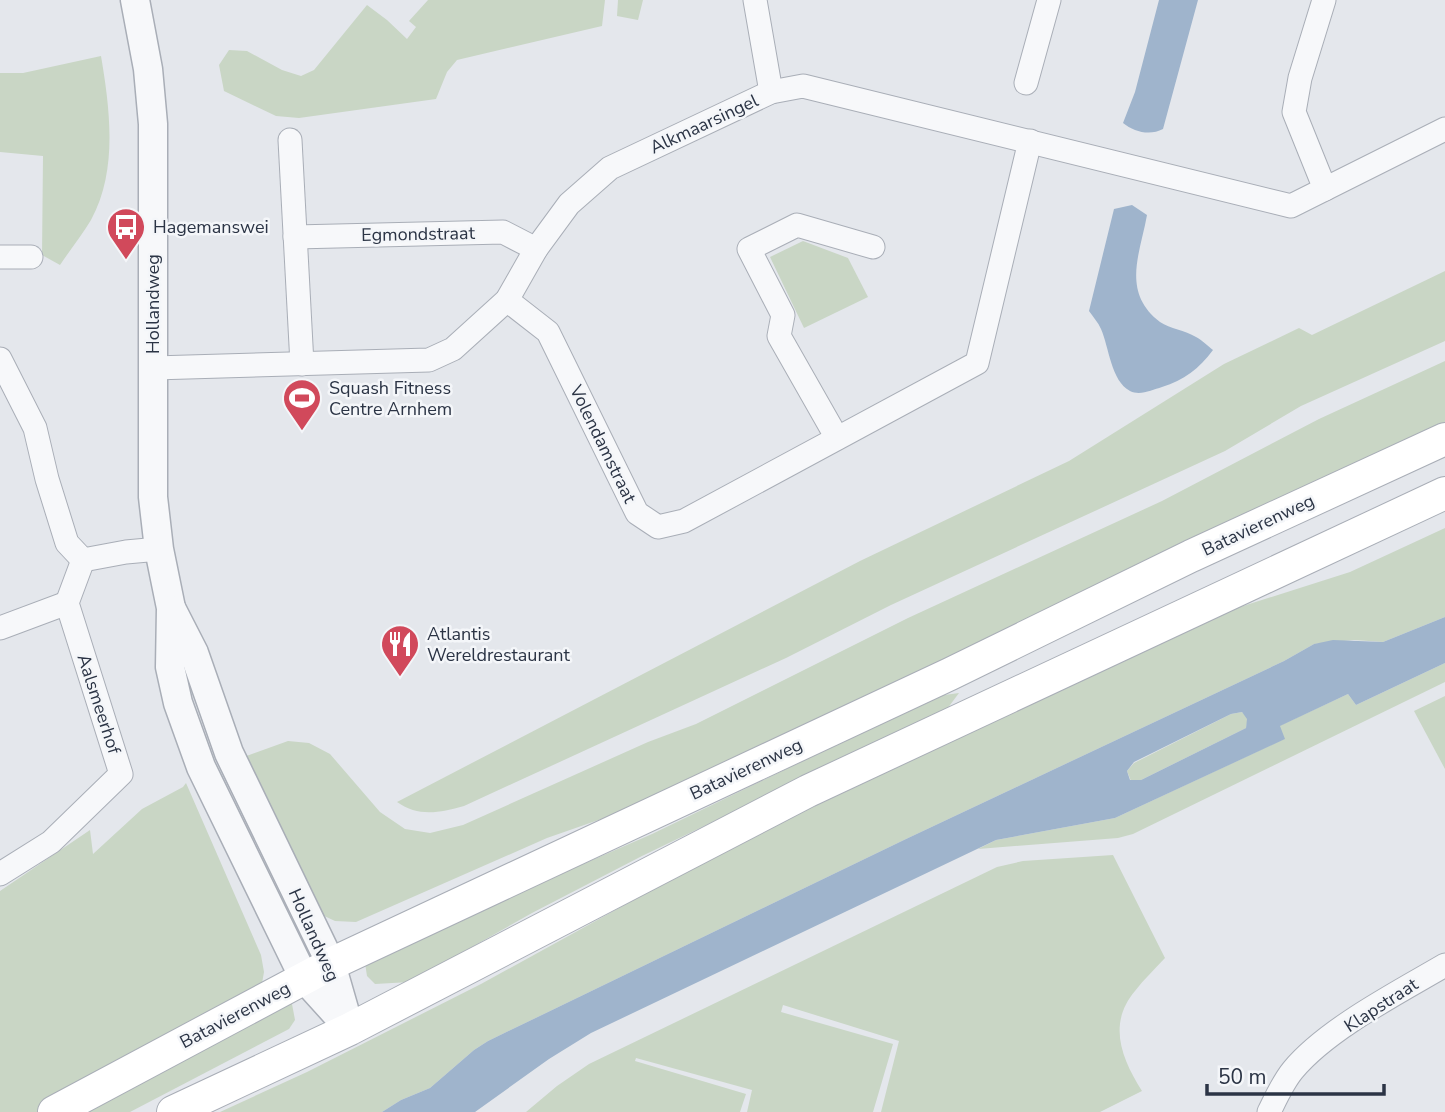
<svg xmlns="http://www.w3.org/2000/svg" width="1445" height="1112" font-family="'Nunito Sans',sans-serif">
  <style>
    .green { fill: #c9d6c5 }
    .water { fill: #9fb4cc; fill-rule: evenodd }
    .lines { fill: none; stroke-linecap: round; stroke-linejoin: round }
    .minor-casing { stroke: #a9aeb7; stroke-width: 25 }
    .tertiary-casing { stroke: #a9aeb7; stroke-width: 31 }
    .secondary-casing { stroke: #a9aeb7; stroke-width: 34 }
    .minor { stroke: #f7f8fa; stroke-width: 23 }
    .tertiary { stroke: #f7f8fa; stroke-width: 28 }
    .secondary { stroke: #fff; stroke-width: 32 }
    .labels { text-anchor: middle; stroke-width: 5; stroke-linejoin: round; paint-order: stroke }
    .street-label { font-size: 18px; fill: #2b3445; stroke: #f4f6f9 }
    .poi-label { font-size: 18px; fill: #2b3445; stroke: #f4f6f9; text-anchor: start }
  </style>
  <rect width="100%" height="100%" fill="#e4e7ec"/>
  <g class="green">
    <polygon points="428,0 605,0 602,26 457,60 447,72 436,99 299,118 276,116 224,91 219,65 229,50 247,51 282,70 301,76 314,70 367,5 387,20 407,39 416,27 409,21"/>
    <polygon points="618,0 643,0 638,20 617,16"/>
    <path d="M101,56c9,53 17,115 -10,164 -9,15 -21,30 -31,45l-18,-10 1,-99 -43,-4v-79h23z"/>
    <polygon points="803,241 848,258 868,297 804,328 770,257"/>
    <path d="M1445,271v70l-144,65 -76,45 -334,154 -105,53 -322,148c-25,7 -46,11 -67,-4l463,-241 209,-100 155,-97 75,-36 13,7z"/>
    <polygon points="1445,361 1445,427 693,787 547,838 356,922 335,921 320,914 241,758 288,741 309,743 330,754 380,812 405,829 430,833 463,825 648,742 696,724 908,618 1162,501 1319,419"/>
    <polygon points="1445,528 1445,617 1383,642 1354,640 1314,644 1284,661 906,839 488,1041 474,1050 430,1088 401,1100 382,1112 220,1112 307,1072 481,984 708,859 822,802 1218,614 1350,572"/>
    <polygon points="1445,663 1445,682 1133,834 1118,838 978,849 996,840 1115,818 1284,739 1279,726 1348,694 1356,705"/>
    <polygon points="959,693 947,709 642,856 532,913 410,982 375,984 367,976 365,963 418,936 652,834 937,696"/>
    <polygon points="1445,696 1445,769 1414,711"/>
    <polygon points="1242,712 1248,718 1246,728 1141,780 1131,781 1127,771 1134,763 1231,714"/>
    <polygon points="186,783 261,955 264,972 261,989 146,1055 37,1112 0,1112 0,891 90,830 93,854 142,809 183,787"/>
    <path d="M1113,855l52,103c-10,11 -21,21 -30,33 -28,33 -13,68 7,100l-42,21h-219l18,-71 -116,-36 -2,7 112,32 -20,68h-126l5,-22 -116,-32 -1,3 111,33 -6,18h-214l31,-26 32,-22 408,-197 26,-6z"/>
    <polygon points="281,1003 292,1004 295,1020 289,1029 130,1112 79,1112"/>
  </g>
  <g class="water">
    <path d="M1159,0h39l-35,129c-13,7 -29,3 -40,-6l12,-31z"/>
    <path d="M1132,205l15,10c-7,39 -26,77 13,107 10,7 25,8 36,15 6,3 12,9 17,13 -14,19 -29,30 -51,37 -10,3 -22,9 -32,4 -19,-10 -21,-44 -29,-62 -3,-7 -8,-12 -12,-18l25,-102z"/>
    <path d="M1445,617v46l-89,42 -8,-11 -68,32 5,13 -170,79 -119,22 -405,193 -42,26 -74,53h-93l19,-12 29,-12 44,-38 14,-9 418,-202 378,-178 30,-17 19,-4 50,2zM1242,712l5,7 -1,9 -105,52h-11l-3,-9 7,-9 97,-48z"/>
  </g>
  <g class="lines">
    <defs>
      <g id="minor">
        <polyline points="755,0 771,92"/>
        <polyline points="1324,0 1300,78 1294,112 1325,189"/>
        <polyline points="1026,83 1049,0"/>
        <polyline points="290,140 302,364"/>
        <polyline points="295,237 503,232 536,249"/>
        <polyline points="0,257 31,257"/>
        <polyline points="507,300 548,332 637,513 658,527 684,521 977,363 1030,141"/>
        <polyline points="0,359 35,428 47,479 67,543 83,560"/>
        <polyline points="154,368 429,360 453,349 507,300 536,249 569,204 610,168 771,92 803,86 1291,206 1445,129"/>
        <polyline points="837,438 779,336 783,315 749,249 797,225 873,247"/>
        <polyline points="83,560 126,552 159,549"/>
        <polyline points="0,628 67,603"/>
        <polyline points="0,874 51,842 121,774 67,603 83,560"/>
        <path d="M1269,1112c7,-14 14,-30 24,-42 34,-41 106,-78 152,-105"/>
      </g>
      <g id="tertiary">
        <polyline points="135,0 148,69 153,124 153,497 159,549 171,608 170,667 178,703 201,767 304,978 350,1029"/>
        <polyline points="172,610 194,653 229,753 331,964 348,1023"/>
      </g>
      <g id="secondary">
        <polyline points="54,1112 331,964 950,674 1191,556 1445,439"/>
        <polyline points="173,1112 350,1029 808,791 1445,493"/>
      </g>
    </defs>
    <use href="#minor" class="minor-casing"/>
    <use href="#tertiary" class="tertiary-casing"/>
    <use href="#secondary" class="secondary-casing"/>
    <use href="#minor" class="minor"/>
    <use href="#tertiary" class="tertiary"/>
    <use href="#secondary" class="secondary"/>
  </g>
  <defs>
    <symbol id="bus-pin" viewBox="-11 -11 22 30"><path d="M0 17L-7.5 6A9.5 9.5 0 1 1 7.5 6Z" fill="#d1495b" stroke="#f4f6f9"/><path d="M-5-6H5V4H4V6H2V4H-2V6H-4V4H-5ZM-3.5-4V0h7V-4ZM-3.5 1.2v1.5H-2V1.2ZM2 1.2v1.5H3.5V1.2Z" fill="#fff"/></symbol>
    <symbol id="stadium-pin" viewBox="-11 -11 22 30"><path d="M0 17L-7.5 6A9.5 9.5 0 1 1 7.5 6Z" fill="#d1495b" stroke="#f4f6f9"/><path d="M0-5a6.5 5 0 1 0 0 10a6.5 5 0 1 0 0-10ZM-3.5-1.8h7v3.6h-7Z" fill="#fff"/></symbol>
    <symbol id="restaurant-pin" viewBox="-11 -11 22 30"><path d="M0 17L-7.5 6A9.5 9.5 0 1 1 7.5 6Z" fill="#d1495b" stroke="#f4f6f9"/><path d="M-5-6h1v4h1v-4h1v4h1v-4h1v5L-1.5 .5V6h-2V.5L-5-1ZM5-6V6H3V1.5H1.5Q1.5-4 5-6Z" fill="#fff"/></symbol>
  </defs>
  <g fill-rule="evenodd">
    <use href="#bus-pin" x="104" y="205" width="44" height="60"/>
    <use href="#stadium-pin" x="280" y="376" width="44" height="60"/>
    <use href="#restaurant-pin" x="378" y="622" width="44" height="60"/>
  </g>
  <g class="labels">
    <g class="street-label">
      <text transform="translate(704 124) rotate(-25)" y="6">Alkmaarsingel</text>
      <text transform="translate(418 234) rotate(-1)" y="6">Egmondstraat</text>
      <text transform="translate(153 304) rotate(-90)" y="6">Hollandweg</text>
      <text transform="translate(603 444) rotate(64)" y="6">Volendamstraat</text>
      <text transform="translate(1258 525) rotate(-25)" y="6">Batavierenweg</text>
      <text transform="translate(99 704) rotate(72)" y="6">Aalsmeerhof</text>
      <text transform="translate(746 769) rotate(-25)" y="6">Batavierenweg</text>
      <text transform="translate(314 935) rotate(66)" y="6">Hollandweg</text>
      <text transform="translate(1381 1005) rotate(-33)" y="6">Klapstraat</text>
      <text transform="translate(235 1015) rotate(-28)" y="6">Batavierenweg</text>
    </g>
    <g class="poi-label">
      <text x="153" y="233">Hagemanswei</text>
      <text x="329" y="394">Squash Fitness<tspan x="329" dy="21">Centre Arnhem</tspan></text>
      <text x="427" y="640">Atlantis<tspan x="427" dy="21">Wereldrestaurant</tspan></text>
    </g>
  </g>
  <path d="M1207 1084v10h177v-10" fill="none" stroke="#2b3445" stroke-width="3.5"/>
  <text x="1218" y="1084" font-size="21" fill="#2b3445" stroke="#f4f6f9" stroke-width="5" paint-order="stroke">50 m</text>
</svg>
